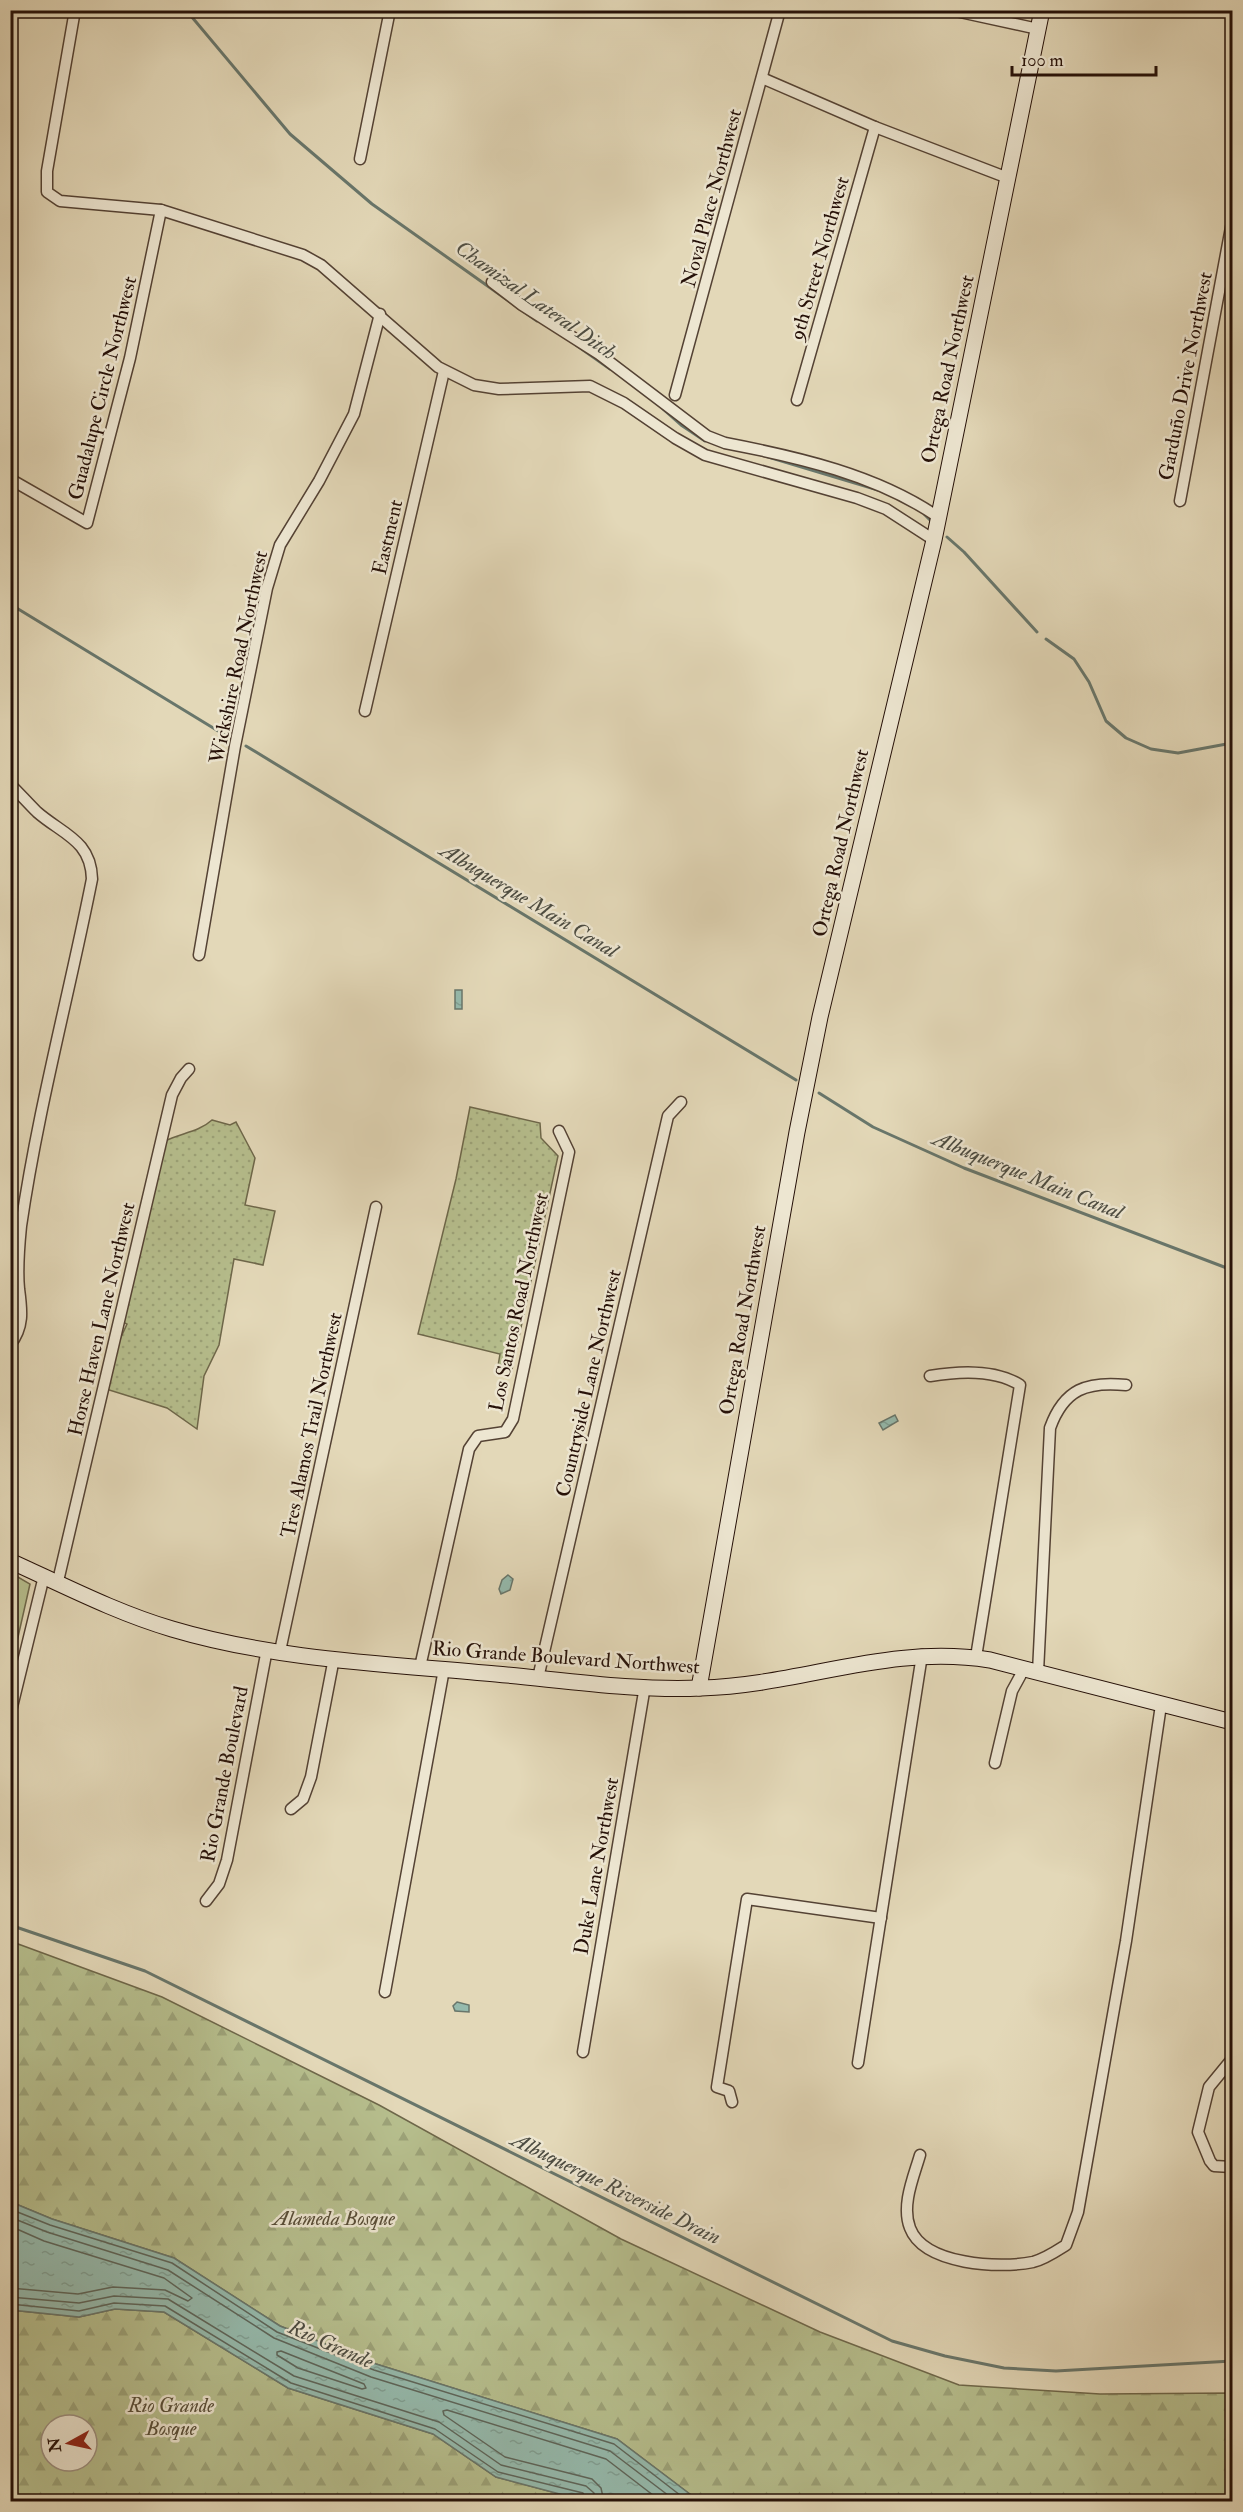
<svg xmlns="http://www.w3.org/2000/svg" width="1243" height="2512" font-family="'IM FELL Double Pica',serif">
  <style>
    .grass { fill: url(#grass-dots); stroke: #6e674a; stroke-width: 1.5 }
    .forest { fill: url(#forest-firs); stroke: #6e674a; stroke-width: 1.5; fill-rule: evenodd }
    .park { fill: #b6be8d; stroke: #6e674a; stroke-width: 1.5 }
    .water { fill: url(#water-ripples); stroke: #68766b; stroke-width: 1.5 }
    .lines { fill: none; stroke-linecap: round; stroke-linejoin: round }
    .shore { stroke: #5d655a; stroke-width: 1.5 }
    .stream { stroke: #68766b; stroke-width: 3 }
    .street-casing { stroke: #544234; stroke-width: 13 }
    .secondary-casing { stroke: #251008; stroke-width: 17 }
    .street { stroke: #ede6d1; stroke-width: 10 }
    .secondary { stroke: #ede6d1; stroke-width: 15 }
    .labels { text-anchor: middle; stroke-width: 5; stroke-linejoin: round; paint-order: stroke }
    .street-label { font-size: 20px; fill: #251008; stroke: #ede6d1 }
    .park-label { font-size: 20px; font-style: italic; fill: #584d37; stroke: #ede6d1 }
    .water-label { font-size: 21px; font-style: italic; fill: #4c4c42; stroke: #ede6d1 }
  </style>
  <defs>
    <pattern id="grass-dots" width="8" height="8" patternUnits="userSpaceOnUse" patternTransform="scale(1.5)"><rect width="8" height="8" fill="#b6be8d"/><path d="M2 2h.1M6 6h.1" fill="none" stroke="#9ca278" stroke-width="1.8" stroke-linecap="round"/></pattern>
    <pattern id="forest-firs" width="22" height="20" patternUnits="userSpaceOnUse" patternTransform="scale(1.5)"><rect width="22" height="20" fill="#b6be8d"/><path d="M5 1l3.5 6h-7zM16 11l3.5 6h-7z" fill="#9ca278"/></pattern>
    <pattern id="water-ripples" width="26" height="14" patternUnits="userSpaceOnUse" patternTransform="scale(1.5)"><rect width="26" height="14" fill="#95baad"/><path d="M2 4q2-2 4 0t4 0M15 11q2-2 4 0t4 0" fill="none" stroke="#809f93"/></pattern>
  </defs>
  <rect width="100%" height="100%" fill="#e3d8b8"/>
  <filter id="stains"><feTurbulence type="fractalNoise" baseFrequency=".00333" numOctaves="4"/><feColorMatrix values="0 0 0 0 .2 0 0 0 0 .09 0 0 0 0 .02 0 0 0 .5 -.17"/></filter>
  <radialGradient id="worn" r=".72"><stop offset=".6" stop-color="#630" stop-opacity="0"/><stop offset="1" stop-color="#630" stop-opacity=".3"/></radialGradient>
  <g class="grass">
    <polygon points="470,1107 540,1123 541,1138 558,1156 512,1369 498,1366 500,1354 418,1334 456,1179"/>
    <path d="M212,1120l18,5 6,-3 19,36 -10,47 30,6 -12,54 -29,-6 -15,86 -15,31 -7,53 -30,-21 -61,-19 10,-41 11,-24 -6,-3 44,-180c16,-8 34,-9 47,-21z"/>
  </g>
  <g class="forest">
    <polygon points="10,1941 162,1997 379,2105 621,2239 820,2332 959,2385 1100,2394 1232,2393 1232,2501 699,2501 617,2439 376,2364 280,2326 174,2258 52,2219 11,2202"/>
    <path d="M115,2309l49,3 124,76 145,46 63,43 90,24h-575l-1,-191 69,7zM51,2425h36v36h-36z"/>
  </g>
  <polygon class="park" points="11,1573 30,1584 11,1668"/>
  <g class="water">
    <rect x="455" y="990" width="7" height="19"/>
    <polygon points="895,1415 898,1421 883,1430 879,1423"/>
    <polygon points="508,1575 513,1579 510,1590 501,1594 499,1589 502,1580"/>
    <polygon points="457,2002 469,2005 469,2012 455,2011 453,2006"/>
    <polygon points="11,2202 52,2219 174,2258 280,2326 376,2364 617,2439 699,2501 586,2501 496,2477 433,2434 288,2388 164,2312 115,2309 79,2317 11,2310"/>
  </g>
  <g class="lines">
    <g class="shore">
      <polyline points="10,2209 50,2225 172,2263 277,2332 374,2370 614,2444 689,2502"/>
      <polyline points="10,2217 47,2232 168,2270 274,2338 371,2377 610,2451 677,2502"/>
      <polyline points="10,2226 44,2241 164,2278 192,2298 188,2301 165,2290 113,2287 78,2294 10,2288"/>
      <polyline points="10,2297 79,2303 114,2296 168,2299 294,2376 439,2422 501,2465 586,2486 594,2493 595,2502"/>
      <polyline points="10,2304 79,2311 114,2303 165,2306 291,2383 435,2429 498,2472 583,2493 588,2502"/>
      <polygon points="281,2351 364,2384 366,2388 362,2389 298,2368 277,2355 277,2352"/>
      <polyline points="604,2502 601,2488 592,2479 505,2457 444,2415 443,2411 447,2410 606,2459 662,2502"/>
    </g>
    <g class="stream">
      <polyline points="186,10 290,134 372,204 537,321"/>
      <polyline points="576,345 610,369"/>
      <polyline points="663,409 681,425 705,441"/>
      <polyline points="761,455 878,490"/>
      <polyline points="924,514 930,520"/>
      <polyline points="947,537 964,552 1037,632"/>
      <polyline points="10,604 228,737"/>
      <polyline points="1046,639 1074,659 1089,682 1106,721 1126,738 1151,749 1178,753 1232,743"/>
      <polyline points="246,746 796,1080"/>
      <polyline points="819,1093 873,1127 964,1168 1232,1270"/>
      <polyline points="10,1925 145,1971 892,2341 945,2356 1004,2368 1056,2371 1232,2361"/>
    </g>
    <defs>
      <g id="street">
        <polyline points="75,10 47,171 47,192 60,201 161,210 303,255 321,265 438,367 474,385 499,389 590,386 624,403 675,438 705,455 857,498 886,509 934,540"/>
        <polyline points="951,10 1038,29"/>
        <polyline points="762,78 875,127 1008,178"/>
        <polyline points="360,159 390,10"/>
        <path d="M492,282l30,23 77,49 108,82 18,7c73,14 152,32 213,74"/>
        <polyline points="675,395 780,10"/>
        <polyline points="797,400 875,127"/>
        <polyline points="10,479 87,523 130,358 161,210"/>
        <polyline points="1180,501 1232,222"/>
        <polyline points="365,711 444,371"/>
        <path d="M10,784c9,9 18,19 27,28 25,22 54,28 55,67 -23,116 -54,230 -71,347 -2,20 -4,43 -2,63 3,22 5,38 -9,56"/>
        <polyline points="199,955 235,746 267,588 280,545 319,481 354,414 380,314"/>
        <path d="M930,1376c29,-5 65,-7 90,9l-44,272"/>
        <polyline points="58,1581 172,1095 181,1078 189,1069"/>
        <polyline points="280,1651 376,1207"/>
        <polyline points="420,1667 469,1449 478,1436 505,1432 513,1419 569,1152 559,1131"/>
        <path d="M1038,1672l12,-244c14,-39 37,-47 76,-43"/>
        <polyline points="538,1678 668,1116 681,1102"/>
        <polyline points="10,1715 44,1576"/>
        <polyline points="995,1763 1012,1691 1024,1669"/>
        <polyline points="291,1809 303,1799 311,1777 334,1658"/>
        <polyline points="206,1901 219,1884 227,1860 267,1649"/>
        <polyline points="385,1992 444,1669"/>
        <polyline points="583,2052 645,1686"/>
        <polyline points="1232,2059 1209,2087 1198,2132 1210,2161 1214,2166 1232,2167"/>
        <polyline points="858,2063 922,1655"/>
        <polyline points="732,2102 729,2091 717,2087 747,1899 881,1918"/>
        <path d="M920,2155c-6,21 -19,50 -10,73 14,37 90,41 123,34 12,-3 22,-10 33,-17l12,-33 48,-271 35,-236"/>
      </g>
      <g id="secondary">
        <path d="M10,1561c53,24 107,52 162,68 104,31 217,35 324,45 67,6 138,17 205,14 101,-3 186,-44 289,-28l242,62"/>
        <polyline points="699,1688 797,1132 820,1017 934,540 1042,10"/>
      </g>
    </defs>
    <use href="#street" class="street-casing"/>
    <use href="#secondary" class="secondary-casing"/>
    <use href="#street" class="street"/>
    <use href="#secondary" class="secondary"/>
  </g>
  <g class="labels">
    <g class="street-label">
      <text transform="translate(711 198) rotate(-75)" y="7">Noval Place Northwest</text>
      <text transform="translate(819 258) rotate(-74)" y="7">9th Street Northwest</text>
      <text transform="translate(947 369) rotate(-78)" y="7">Ortega Road Northwest</text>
      <text transform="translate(1185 376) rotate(-79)" y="7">Garduño Drive Northwest</text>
      <text transform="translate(102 388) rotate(-76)" y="7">Guadalupe Circle Northwest</text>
      <text transform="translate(387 537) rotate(-77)" y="7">Eastment</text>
      <text transform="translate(238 657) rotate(-78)" y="7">Wickshire Road Northwest</text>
      <text transform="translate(840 843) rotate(-77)" y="7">Ortega Road Northwest</text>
      <text transform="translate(518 1302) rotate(-78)" y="7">Los Santos Road Northwest</text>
      <text transform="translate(101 1319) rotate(-77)" y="7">Horse Haven Lane Northwest</text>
      <text transform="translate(742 1320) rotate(-80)" y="7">Ortega Road Northwest</text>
      <text transform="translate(588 1383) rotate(-77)" y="7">Countryside Lane Northwest</text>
      <text transform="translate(311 1425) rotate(-78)" y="7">Tres Alamos Trail Northwest</text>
      <text transform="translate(566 1657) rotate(4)" y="7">Rio Grande Boulevard Northwest</text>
      <text transform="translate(224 1774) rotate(-79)" y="7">Rio Grande Boulevard</text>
      <text transform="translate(596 1866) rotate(-80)" y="7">Duke Lane Northwest</text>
    </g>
    <g class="park-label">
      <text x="334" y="2225">Alameda Bosque</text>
      <text x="171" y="2412">Rio Grande<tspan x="171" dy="23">Bosque</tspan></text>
    </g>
    <g class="water-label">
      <text transform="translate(536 300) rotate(35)" y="7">Chamizal Lateral Ditch</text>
      <text transform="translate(529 900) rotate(31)" y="7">Albuquerque Main Canal</text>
      <text transform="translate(1028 1175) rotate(22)" y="7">Albuquerque Main Canal</text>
      <text transform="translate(616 2188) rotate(26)" y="7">Albuquerque Riverside Drain</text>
      <text transform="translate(331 2344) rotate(24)" y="7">Rio Grande</text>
    </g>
  </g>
  <rect width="1243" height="2512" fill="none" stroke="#e3d8b8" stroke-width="36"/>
  <rect x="12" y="12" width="1219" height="2488" fill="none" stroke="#251008" stroke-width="3"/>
  <rect x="18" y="18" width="1207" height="2476" fill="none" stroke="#251008" stroke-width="1.5"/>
  <g transform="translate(69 2443) rotate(262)"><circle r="28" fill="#ede6d1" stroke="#9d9081" stroke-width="1.5"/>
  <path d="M0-4.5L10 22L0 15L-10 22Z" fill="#8f2418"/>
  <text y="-9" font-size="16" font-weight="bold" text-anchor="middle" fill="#251008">N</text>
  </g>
  <path d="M1012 66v9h144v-9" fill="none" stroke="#251008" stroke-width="3"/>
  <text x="1021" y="66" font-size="18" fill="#251008" stroke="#ede6d1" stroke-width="4.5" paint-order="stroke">100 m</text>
  <rect width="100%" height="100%" filter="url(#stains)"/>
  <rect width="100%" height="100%" fill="url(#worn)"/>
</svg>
